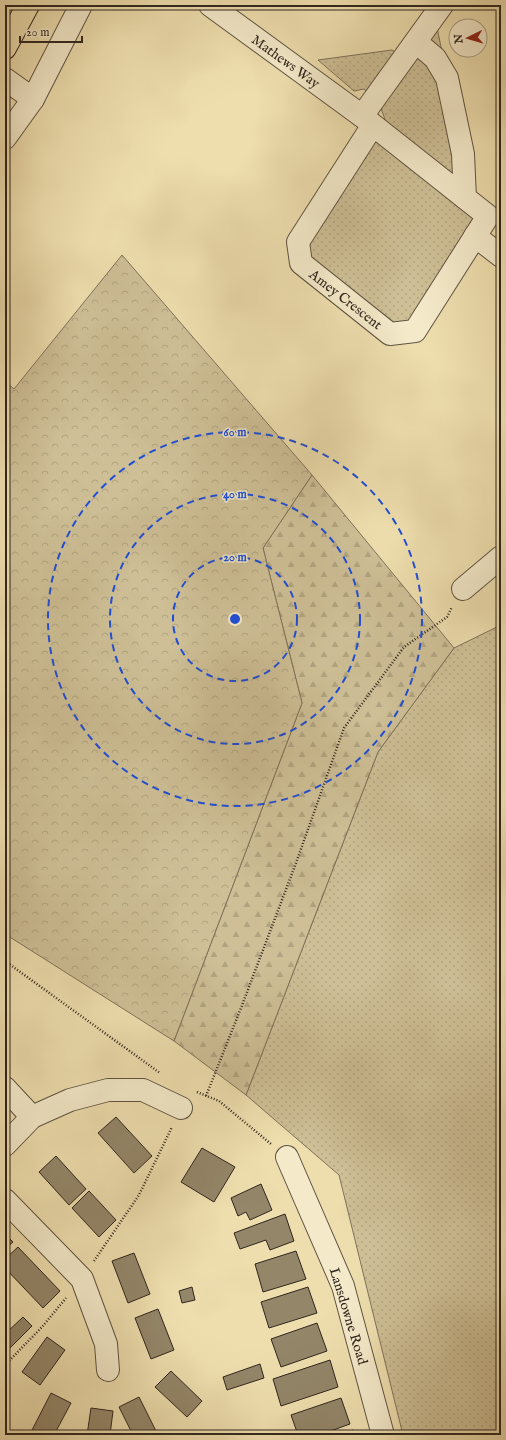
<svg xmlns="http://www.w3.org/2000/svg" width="506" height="1440" font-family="'IM FELL English',serif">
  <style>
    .grass { fill: url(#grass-dots); stroke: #7f725a }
    .forest { fill: url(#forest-firs); stroke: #7f725a }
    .park { fill: url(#park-crowns); stroke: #7f725a }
    .building { fill: #938669; stroke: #30261e }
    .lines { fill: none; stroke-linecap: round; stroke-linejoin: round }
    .minor-casing { stroke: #605442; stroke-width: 24 }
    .major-casing { stroke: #30261e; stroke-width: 24 }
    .path { stroke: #30261e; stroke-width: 2.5; stroke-dasharray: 1 2; stroke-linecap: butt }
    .minor { stroke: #f4eaca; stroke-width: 22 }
    .major { stroke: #eedeae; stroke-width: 22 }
    .ring { fill: none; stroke: #1d4ed8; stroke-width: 2; stroke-dasharray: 7 5 }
    .labels { text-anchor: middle; stroke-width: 3; stroke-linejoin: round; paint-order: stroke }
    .street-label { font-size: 14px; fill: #30261e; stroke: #f4eaca }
    .centre { fill: #1d4ed8; stroke: #f4eaca; stroke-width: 2 }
    .ring-label { font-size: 12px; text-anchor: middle; font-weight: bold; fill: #1d4ed8; stroke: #f4eaca; stroke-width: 3; stroke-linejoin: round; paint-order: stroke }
  </style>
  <defs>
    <pattern id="grass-dots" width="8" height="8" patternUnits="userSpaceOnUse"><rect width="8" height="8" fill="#cebf96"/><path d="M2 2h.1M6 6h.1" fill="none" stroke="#b1a481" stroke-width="1.8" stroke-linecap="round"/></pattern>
    <pattern id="forest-firs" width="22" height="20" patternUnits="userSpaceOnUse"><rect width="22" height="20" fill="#cebf96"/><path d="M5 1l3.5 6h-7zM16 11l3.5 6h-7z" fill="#b1a481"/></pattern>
    <pattern id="park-crowns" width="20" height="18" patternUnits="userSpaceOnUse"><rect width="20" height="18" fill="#cebf96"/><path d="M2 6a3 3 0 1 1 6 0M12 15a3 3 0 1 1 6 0" fill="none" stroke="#b1a481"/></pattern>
  </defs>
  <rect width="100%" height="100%" fill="#eedeae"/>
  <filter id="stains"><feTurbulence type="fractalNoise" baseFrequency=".005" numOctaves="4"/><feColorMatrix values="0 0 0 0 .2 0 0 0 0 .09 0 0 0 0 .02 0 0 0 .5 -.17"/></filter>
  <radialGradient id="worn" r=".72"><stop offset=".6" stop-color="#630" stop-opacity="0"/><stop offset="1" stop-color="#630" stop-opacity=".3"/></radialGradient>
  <g class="grass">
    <polygon points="437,27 475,217 410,321 394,325 309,260 307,243 386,122 379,103 364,89 354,91 318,60 392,50 410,60"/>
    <polygon points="501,625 501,1435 403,1435 339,1175 246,1095 378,752 454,648"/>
  </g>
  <polygon class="forest" points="312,475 454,648 378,752 246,1095 174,1041 302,703 263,548"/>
  <polygon class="park" points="122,255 312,475 263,548 302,703 174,1041 5,934 5,381 14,389"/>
  <g class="building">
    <polygon points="116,1117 152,1156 134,1173 98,1133"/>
    <polygon points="202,1148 235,1167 214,1202 181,1182"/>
    <polygon points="56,1156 86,1189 69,1205 39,1172"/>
    <polygon points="261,1184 272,1210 250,1220 246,1212 238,1216 231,1198"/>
    <polygon points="89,1191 116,1220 99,1237 72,1208"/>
    <polygon points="285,1214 294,1241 270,1250 266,1240 240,1249 234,1233"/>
    <polygon points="5,1234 13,1242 5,1249"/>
    <polygon points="18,1247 60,1291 43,1308 5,1268 5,1259"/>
    <polygon points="296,1251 306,1279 263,1292 255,1264"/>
    <polygon points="134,1253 150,1294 128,1303 112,1261"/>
    <polygon points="192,1287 195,1300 182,1303 179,1291"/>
    <polygon points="308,1287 317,1313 269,1328 261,1302"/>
    <polygon points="158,1309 174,1350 151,1359 135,1318"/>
    <polygon points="23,1317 32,1326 5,1353 5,1334"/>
    <polygon points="317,1323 327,1351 281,1367 271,1339"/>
    <polygon points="47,1337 65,1350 40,1385 22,1372"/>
    <polygon points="330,1360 338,1387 281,1406 273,1379"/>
    <polygon points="260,1364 264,1378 227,1390 223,1377"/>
    <polygon points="171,1371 202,1401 187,1417 155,1387"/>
    <polygon points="51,1393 71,1403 54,1435 40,1435 32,1430"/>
    <polygon points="139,1397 158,1435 133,1435 119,1407"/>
    <polygon points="341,1398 350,1424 319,1435 298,1435 291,1415"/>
    <polygon points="91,1408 113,1411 110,1435 87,1435"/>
    <polygon points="353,1430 354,1435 338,1435"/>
  </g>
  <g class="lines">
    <defs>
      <g id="minor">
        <polyline points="210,5 362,116 373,125 488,216 415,331 390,334 301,263 298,242 373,125"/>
        <polyline points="416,42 435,58 447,78 463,154 465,198"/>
        <polyline points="5,79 33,99"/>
        <polyline points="362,116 442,5"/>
        <polyline points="5,138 33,99 81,5"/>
        <polyline points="475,236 501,256"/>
        <polyline points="463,589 501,557"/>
        <polyline points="5,1088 32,1117"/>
        <polyline points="5,1145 32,1117 70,1100 108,1090 143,1090 181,1108"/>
        <polyline points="287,1157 343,1286 383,1435"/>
        <polyline points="5,1200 82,1279 106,1344 108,1370"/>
      </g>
      <polyline id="major" points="5,48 28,5"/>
    </defs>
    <use href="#minor" class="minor-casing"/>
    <use href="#major" class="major-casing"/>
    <g class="path">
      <polyline points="5,961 160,1073"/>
      <polyline points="197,1092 219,1101 271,1144"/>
      <polyline points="206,1096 241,1008 296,863 344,728 404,647 447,617 452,607"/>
      <polyline points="94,1261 139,1195 172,1127"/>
      <polyline points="5,1365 42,1327 66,1298"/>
    </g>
    <use href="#minor" class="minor"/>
    <use href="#major" class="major"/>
  </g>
  <g class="ring">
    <circle cx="235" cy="619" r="62"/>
    <circle cx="235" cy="619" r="125"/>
    <circle cx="235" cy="619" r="187"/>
  </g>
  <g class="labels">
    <g class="street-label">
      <text transform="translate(286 61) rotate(36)" y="5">Mathews Way</text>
      <text transform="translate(346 299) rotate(38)" y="5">Amey Crescent</text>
      <text transform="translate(349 1316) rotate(73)" y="5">Lansdowne Road</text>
    </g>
  </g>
  <circle cx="235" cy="619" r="6" class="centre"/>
  <g class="ring-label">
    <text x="235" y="436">60 m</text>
    <text x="235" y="498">40 m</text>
    <text x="235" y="561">20 m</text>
  </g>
  <rect width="506" height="1440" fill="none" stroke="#eedeae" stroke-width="20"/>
  <rect x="6" y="6" width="494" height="1428" fill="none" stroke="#30261e" stroke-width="2"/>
  <rect x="10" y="10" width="486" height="1420" fill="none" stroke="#30261e"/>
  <g transform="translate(468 38) rotate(265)"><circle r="19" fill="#f4eaca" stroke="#a69c85"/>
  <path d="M0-3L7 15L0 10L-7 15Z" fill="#8f2418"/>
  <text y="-6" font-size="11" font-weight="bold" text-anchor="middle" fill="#30261e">N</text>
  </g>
  <path d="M20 36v6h62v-6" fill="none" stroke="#30261e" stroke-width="2"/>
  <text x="26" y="36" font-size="12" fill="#30261e" stroke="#f4eaca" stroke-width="3" paint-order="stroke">20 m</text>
  <rect width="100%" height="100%" filter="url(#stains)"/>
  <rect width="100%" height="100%" fill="url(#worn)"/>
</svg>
